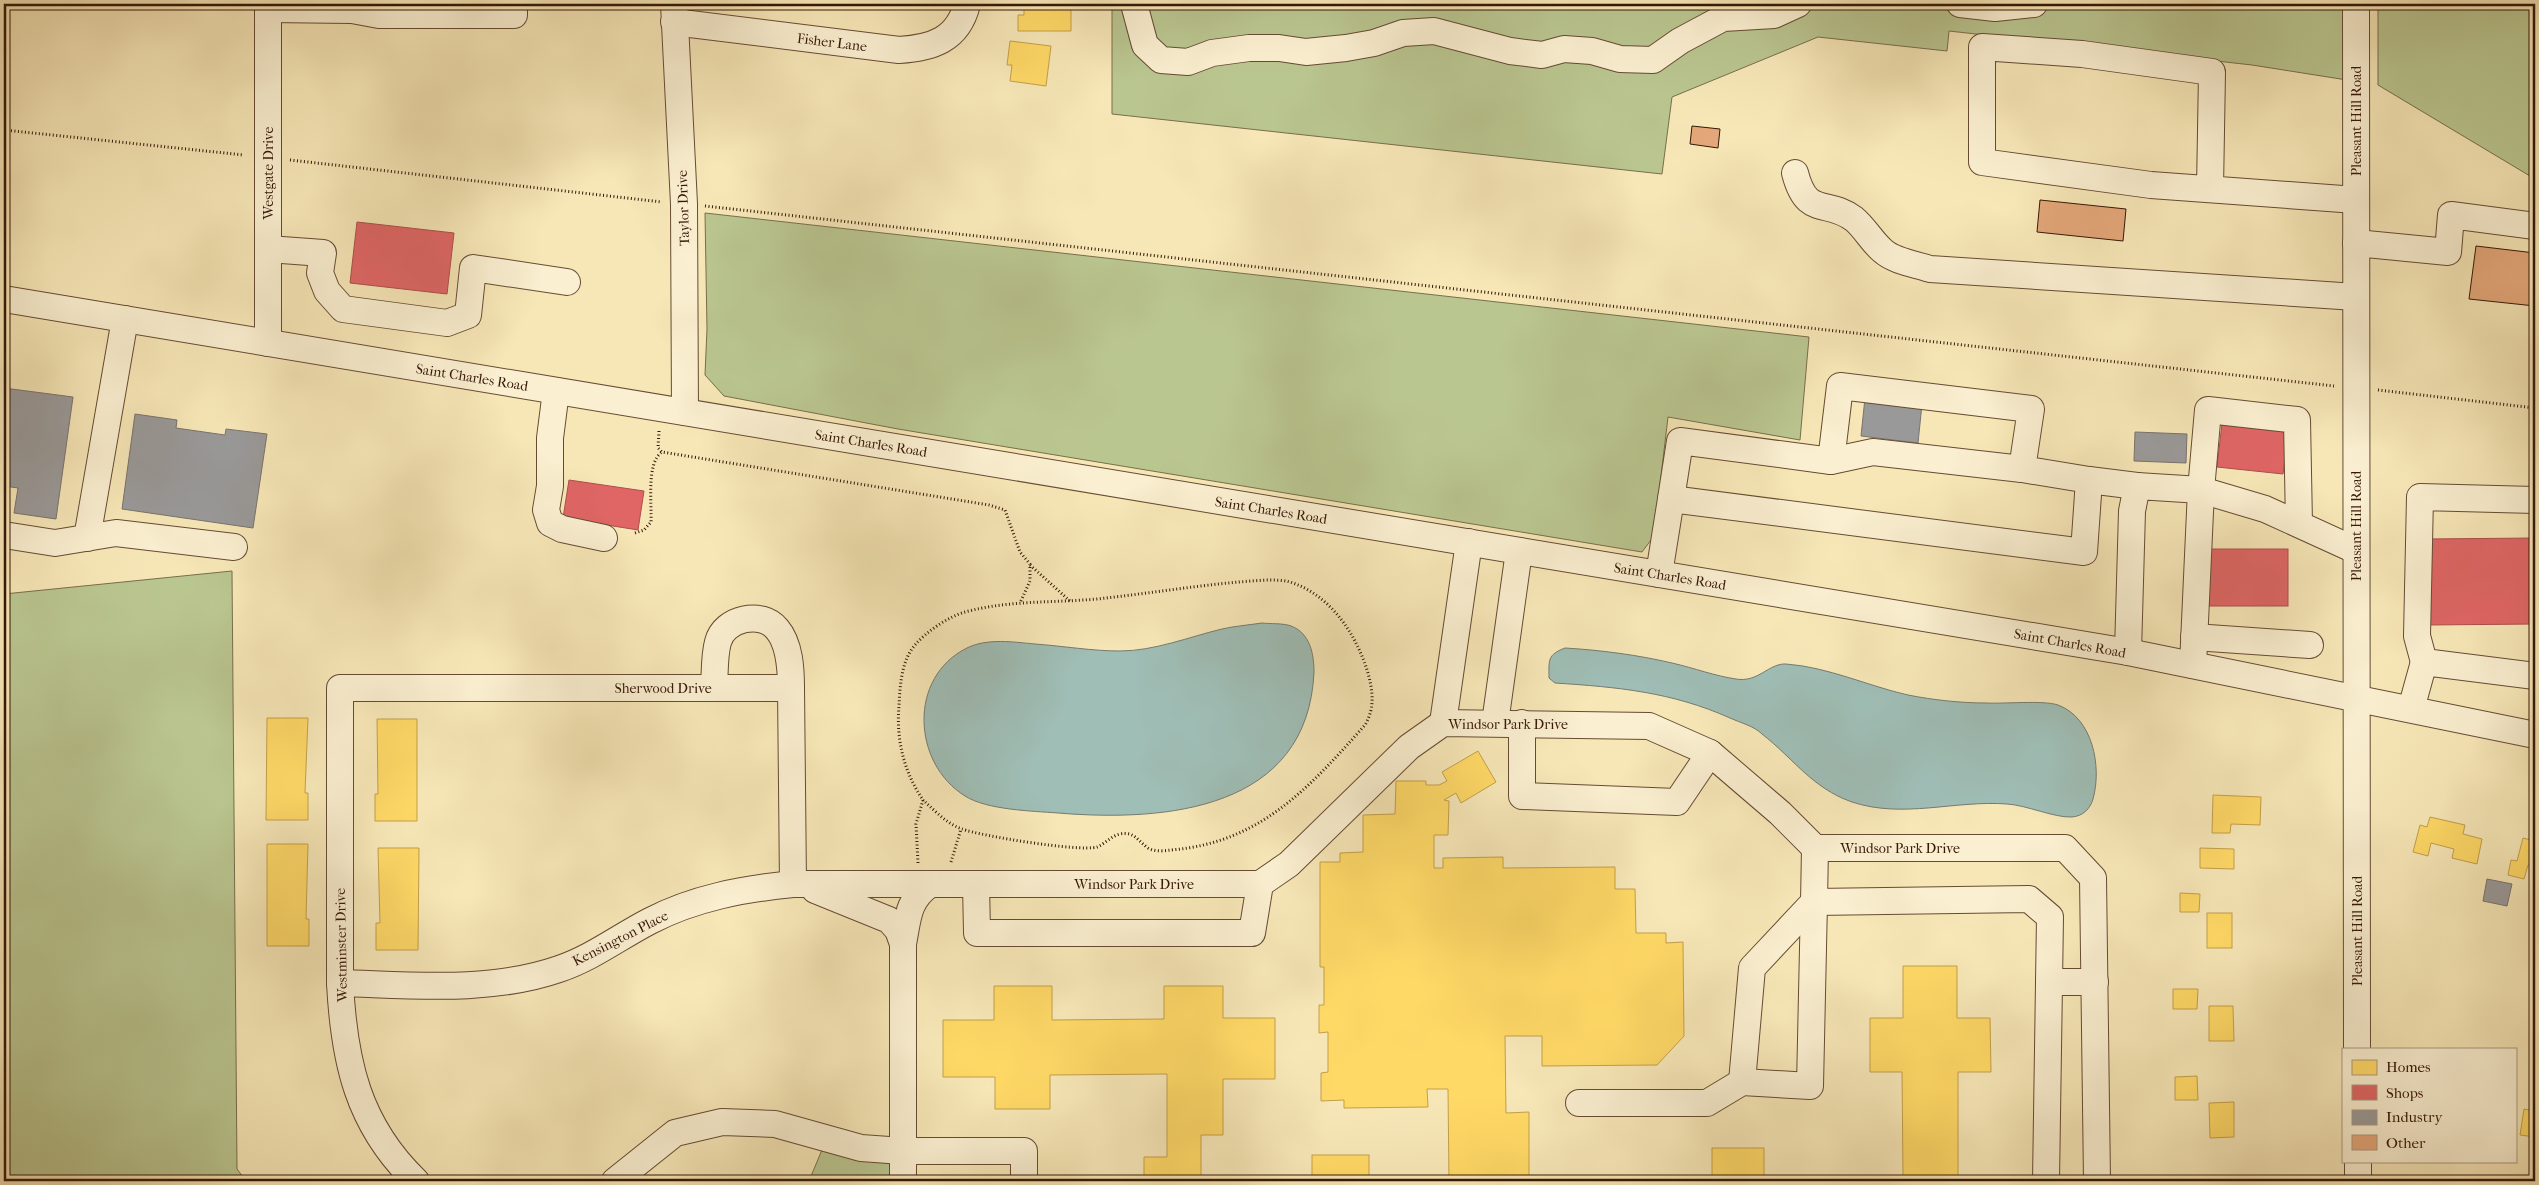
<svg xmlns="http://www.w3.org/2000/svg" width="2539" height="1185" font-family="'IM FELL French Canon',serif">
  <style>
    .green { fill: #bac690; stroke: #786e4c }
    .water { fill: #9fbeb6; stroke: #757b70 }
    .homes { fill: #ffd966; stroke: #c39f4a }
    .shops { fill: #e06666; stroke: #ad4e4a }
    .industry { fill: #999; stroke: #7b726d }
    .building { fill: #e4a779; stroke: #361707 }
    .lines { fill: none; stroke-linecap: round; stroke-linejoin: round }
    .minor-casing { stroke: #664b33; stroke-width: 28 }
    .path { stroke: #361707; stroke-width: 3; stroke-dasharray: 1 2.5; stroke-linecap: butt }
    .minor { stroke: #faefd0; stroke-width: 26 }
    .labels { text-anchor: middle; stroke-width: 5; stroke-linejoin: round; paint-order: stroke }
    .street-label { font-size: 14px; fill: #361707; stroke: #faefd0 }
  </style>
  <rect width="100%" height="100%" fill="#f7e7b7"/>
  <filter id="stains"><feTurbulence type="fractalNoise" baseFrequency=".004" numOctaves="4"/><feColorMatrix values="0 0 0 0 .2 0 0 0 0 .09 0 0 0 0 .02 0 0 0 .5 -.17"/></filter>
  <radialGradient id="worn" r=".72"><stop offset=".6" stop-color="#630" stop-opacity="0"/><stop offset="1" stop-color="#630" stop-opacity=".3"/></radialGradient>
  <g class="green">
    <polygon points="1112,4 2347,4 2347,80 2252,65 1949,31 1947,51 1818,37 1672,97 1662,174 1112,114"/>
    <polygon points="2378,4 2535,4 2535,179 2378,85"/>
    <polygon points="705,213 1809,337 1800,440 1668,417 1654,536 1642,552 898,429 724,396 705,375 707,329"/>
    <polygon points="232,571 237,1169 246,1181 4,1181 4,594"/>
    <polygon points="824,1145 890,1159 890,1181 809,1181"/>
  </g>
  <g class="water">
    <path d="M1262,623c8,1 21,0 29,3 19,7 23,28 23,46 -6,138 -148,150 -256,141 -26,-2 -71,-3 -93,-17 -53,-33 -57,-119 2,-148 20,-10 46,-6 68,-4 28,2 57,7 85,7 34,0 69,-14 102,-22 13,-3 27,-4 40,-6z"/>
    <path d="M1565,648c35,2 73,7 107,15 22,5 43,13 64,16 22,4 33,-16 50,-15 42,3 82,22 122,31 25,5 53,8 78,8 18,1 57,-3 72,2 35,13 44,62 35,94 -3,10 -10,17 -21,18 -17,1 -46,-12 -65,-13 -52,-4 -104,15 -155,-2 -40,-14 -58,-43 -90,-68 -8,-8 -21,-11 -32,-16 -58,-26 -113,-31 -175,-35l-6,-5c0,-18 -2,-23 16,-30z"/>
  </g>
  <g class="homes">
    <polygon points="1024,4 1071,4 1071,31 1018,31 1018,15 1024,15"/>
    <polygon points="1010,41 1051,46 1046,86 1010,81 1012,65 1007,65"/>
    <polygon points="267,718 308,718 305,793 308,793 308,820 266,820"/>
    <polygon points="377,719 417,719 417,821 375,821 375,794 378,794"/>
    <polygon points="1478,751 1496,782 1461,803 1456,793 1444,800 1449,801 1448,835 1434,835 1434,868 1443,868 1443,858 1503,857 1503,868 1615,867 1615,889 1635,889 1636,933 1666,933 1666,943 1683,942 1684,1036 1657,1065 1542,1066 1542,1036 1505,1036 1506,1113 1529,1112 1529,1181 1449,1181 1448,1089 1427,1089 1428,1107 1344,1108 1344,1100 1321,1101 1321,1073 1328,1072 1328,1032 1319,1033 1319,1005 1324,1005 1324,967 1320,967 1320,862 1340,862 1340,853 1363,852 1363,815 1395,814 1396,781 1426,781 1426,785 1439,785 1447,781 1442,772"/>
    <polygon points="2213,795 2261,797 2260,825 2231,824 2230,833 2212,833"/>
    <polygon points="2430,817 2465,825 2463,834 2482,839 2477,864 2452,858 2454,849 2431,843 2428,856 2413,852 2420,825 2427,827"/>
    <polygon points="2523,838 2535,841 2535,867 2528,865 2524,879 2508,875 2511,860 2517,861"/>
    <polygon points="267,844 308,844 306,919 309,919 309,946 267,946"/>
    <polygon points="378,848 419,848 418,950 376,950 376,923 380,923"/>
    <polygon points="2200,848 2234,849 2234,869 2200,868"/>
    <polygon points="2180,893 2200,894 2199,912 2180,912"/>
    <rect x="2207" y="913" width="25" height="35"/>
    <polygon points="1903,966 1957,966 1957,1018 1990,1018 1991,1072 1958,1072 1958,1177 1990,1177 1990,1181 1847,1181 1847,1176 1903,1176 1902,1072 1870,1072 1870,1018 1903,1018"/>
    <polygon points="994,986 1052,986 1052,1020 1164,1019 1164,986 1223,986 1223,1018 1275,1018 1275,1079 1223,1079 1223,1135 1201,1135 1201,1181 1144,1181 1144,1157 1167,1157 1167,1074 1050,1075 1050,1109 995,1109 995,1077 943,1077 943,1020 994,1020"/>
    <polygon points="2173,989 2198,989 2197,1009 2173,1009"/>
    <polygon points="2209,1006 2233,1006 2234,1041 2209,1041"/>
    <polygon points="2197,1076 2198,1100 2175,1100 2175,1077"/>
    <polygon points="2234,1102 2234,1137 2210,1138 2209,1103"/>
    <polygon points="2524,1109 2535,1111 2535,1137 2520,1135"/>
    <rect x="1712" y="1148" width="52" height="33"/>
    <rect x="1312" y="1155" width="57" height="26"/>
  </g>
  <g class="shops">
    <polygon points="357,222 454,233 447,294 350,283"/>
    <polygon points="2222,424 2288,431 2283,474 2217,467"/>
    <polygon points="569,480 644,491 638,530 563,518"/>
    <polygon points="2535,538 2535,624 2426,625 2425,539"/>
    <rect x="2203" y="549" width="85" height="57"/>
  </g>
  <g class="industry">
    <polygon points="4,388 73,397 56,519 14,513 18,488 4,486"/>
    <polygon points="1865,398 1922,404 1918,443 1861,436"/>
    <polygon points="135,414 177,420 176,428 225,435 226,429 267,434 253,528 122,509"/>
    <polygon points="2135,432 2187,434 2186,463 2134,461"/>
    <polygon points="2487,879 2512,884 2507,906 2483,901"/>
  </g>
  <g class="building">
    <polygon points="1692,126 1720,129 1718,148 1690,144"/>
    <polygon points="2040,200 2126,209 2123,241 2037,232"/>
    <polygon points="2476,246 2535,253 2535,306 2469,299"/>
  </g>
  <g class="lines">
    <defs>
      <g id="minor">
        <polyline points="674,4 684,204 685,412"/>
        <polyline points="1134,4 1145,45 1161,60 1188,62 1212,53 1249,48 1279,48 1306,52 1346,48 1374,43 1403,33 1434,31 1510,51 1542,55 1564,49 1592,51 1620,59 1653,60 1680,41 1723,18 1774,15 1798,4"/>
        <polyline points="1960,4 1995,8 2034,4"/>
        <polyline points="2356,4 2357,1049"/>
        <polyline points="268,9 352,10 352,4"/>
        <polyline points="352,10 379,15 514,15 514,4"/>
        <path d="M674,22l225,28c33,-2 59,-10 68,-46"/>
        <path d="M1795,173c12,46 31,25 59,46 11,9 18,23 29,32 11,10 32,13 47,18l426,28"/>
        <polyline points="2210,189 2212,72 2082,54 1982,47 1982,162 2151,185 2356,200"/>
        <polyline points="2356,243 2448,252 2451,215 2535,226"/>
        <polyline points="268,249 323,253 320,273 327,291 343,309 447,323 468,315 473,268 567,282"/>
        <polyline points="4,299 2128,652 2535,735"/>
        <polyline points="268,343 268,4"/>
        <polyline points="556,391 550,438 550,486 546,510 550,523 562,529 604,538"/>
        <polyline points="1831,461 1873,452 2022,469"/>
        <polyline points="1671,499 1680,441 1831,461 1840,386 2031,409 2022,469 2089,480"/>
        <polyline points="4,535 55,543 116,533 234,547"/>
        <polyline points="87,538 125,319"/>
        <polyline points="1659,574 1671,499 2084,552 2089,480 2137,486"/>
        <polyline points="2194,637 2310,645"/>
        <polyline points="2128,652 2132,511 2137,486 2201,490 2265,509 2355,550"/>
        <polyline points="2424,662 2417,636 2420,497 2535,500"/>
        <polyline points="2193,665 2201,490 2208,410 2297,420 2299,524"/>
        <path d="M714,688c1,-14 0,-32 4,-46 6,-24 44,-32 59,-13 13,15 14,41 14,59"/>
        <polyline points="2411,709 2424,662 2535,676"/>
        <polyline points="1443,723 1469,542"/>
        <polyline points="1495,723 1519,551"/>
        <polyline points="1522,723 1522,796 1677,802 1710,753"/>
        <polyline points="1815,848 1814,902 2029,899 2050,917 2046,1181"/>
        <polyline points="976,884 977,933 1252,933 1260,884"/>
        <polyline points="815,890 889,920 898,930 903,944"/>
        <polyline points="2049,982 2095,982"/>
        <path d="M340,983c72,2 150,10 219,-14 33,-11 60,-32 91,-48 44,-23 93,-32 143,-37h467l29,-20 120,-117 34,-24 206,3 61,27 70,60 35,35h250l28,30 4,303"/>
        <polyline points="1742,1082 1752,968 1814,902"/>
        <polyline points="1579,1103 1707,1103 1742,1082 1810,1086 1814,902"/>
        <polyline points="2358,1161 2358,1181"/>
        <path d="M416,1181c-58,-56 -72,-119 -76,-198v-295h451l2,196"/>
        <polyline points="615,1181 675,1133 722,1122 775,1124 861,1148 903,1151 1024,1151 1024,1181"/>
        <path d="M903,1181v-237c5,-25 4,-43 26,-59"/>
      </g>
    </defs>
    <use href="#minor" class="minor-casing"/>
    <g class="path">
      <polyline points="4,130 244,155"/>
      <polyline points="290,160 662,202"/>
      <polyline points="705,206 2334,386"/>
      <polyline points="2378,390 2535,408"/>
      <polyline points="659,431 658,448 662,452 989,505 1005,510 1020,552 1030,564 1030,581 1020,603"/>
      <path d="M635,533l9,-3 7,-8c1,-19 -5,-59 11,-70"/>
      <polyline points="1030,565 1070,601"/>
      <polyline points="951,862 961,829"/>
      <path d="M918,863l-2,-39 7,-24c-19,-28 -27,-60 -24,-94 1,-19 2,-45 16,-61 12,-14 33,-28 50,-33 44,-12 88,-9 132,-13 57,-6 113,-16 170,-19 8,0 16,0 23,2 41,13 66,52 78,91 5,19 7,35 -3,52 -56,63 -105,118 -194,125 -7,1 -16,2 -23,-2 -10,-7 -14,-17 -28,-14 -9,2 -15,10 -23,13 -18,5 -116,-11 -135,-18 -15,-5 -28,-19 -39,-29"/>
    </g>
    <use href="#minor" class="minor"/>
  </g>
  <g class="labels">
    <g class="street-label">
      <text transform="translate(832 42) rotate(7)" y="5">Fisher Lane</text>
      <text transform="translate(2356 121) rotate(-90)" y="5">Pleasant Hill Road</text>
      <text transform="translate(268 173) rotate(-90)" y="5">Westgate Drive</text>
      <text transform="translate(683 208) rotate(-92)" y="5">Taylor Drive</text>
      <text transform="translate(472 377) rotate(9)" y="5">Saint Charles Road</text>
      <text transform="translate(871 443) rotate(9)" y="5">Saint Charles Road</text>
      <text transform="translate(1271 510) rotate(9)" y="5">Saint Charles Road</text>
      <text transform="translate(2356 526) rotate(-90)" y="5">Pleasant Hill Road</text>
      <text transform="translate(1670 576) rotate(9)" y="5">Saint Charles Road</text>
      <text transform="translate(2070 643) rotate(10)" y="5">Saint Charles Road</text>
      <text x="663" y="693">Sherwood Drive</text>
      <text x="1508" y="729">Windsor Park Drive</text>
      <text x="1900" y="853">Windsor Park Drive</text>
      <text x="1134" y="889">Windsor Park Drive</text>
      <text transform="translate(2357 931) rotate(-90)" y="5">Pleasant Hill Road</text>
      <text transform="translate(620 938) rotate(-27)" y="5">Kensington Place</text>
      <text transform="translate(341 945) rotate(-91)" y="5">Westminster Drive</text>
    </g>
  </g>
  <rect width="2539" height="1185" fill="none" stroke="#f7e7b7" stroke-width="20"/>
  <rect x="5" y="5" width="2529" height="1175" fill="none" stroke="#361707" stroke-width="2.5"/>
  <rect x="10" y="10" width="2519" height="1165" fill="none" stroke="#361707"/>
  <rect x="2342" y="1048" width="175" height="115" fill="#faefd0" stroke="#ac9980"/>
  <rect x="2352" y="1060" width="25" height="15" fill="#ffd966" stroke="#ac9980"/>
  <text x="2386" y="1072" font-size="15" fill="#361707">Homes</text>
  <rect x="2352" y="1085" width="25" height="15" fill="#e06666" stroke="#ac9980"/>
  <text x="2386" y="1098" font-size="15" fill="#361707">Shops</text>
  <rect x="2352" y="1110" width="25" height="15" fill="#999999" stroke="#ac9980"/>
  <text x="2386" y="1122" font-size="15" fill="#361707">Industry</text>
  <rect x="2352" y="1135" width="25" height="15" fill="#e4a779" stroke="#ac9980"/>
  <text x="2386" y="1148" font-size="15" fill="#361707">Other</text>
  <rect width="100%" height="100%" filter="url(#stains)"/>
  <rect width="100%" height="100%" fill="url(#worn)"/>
</svg>
